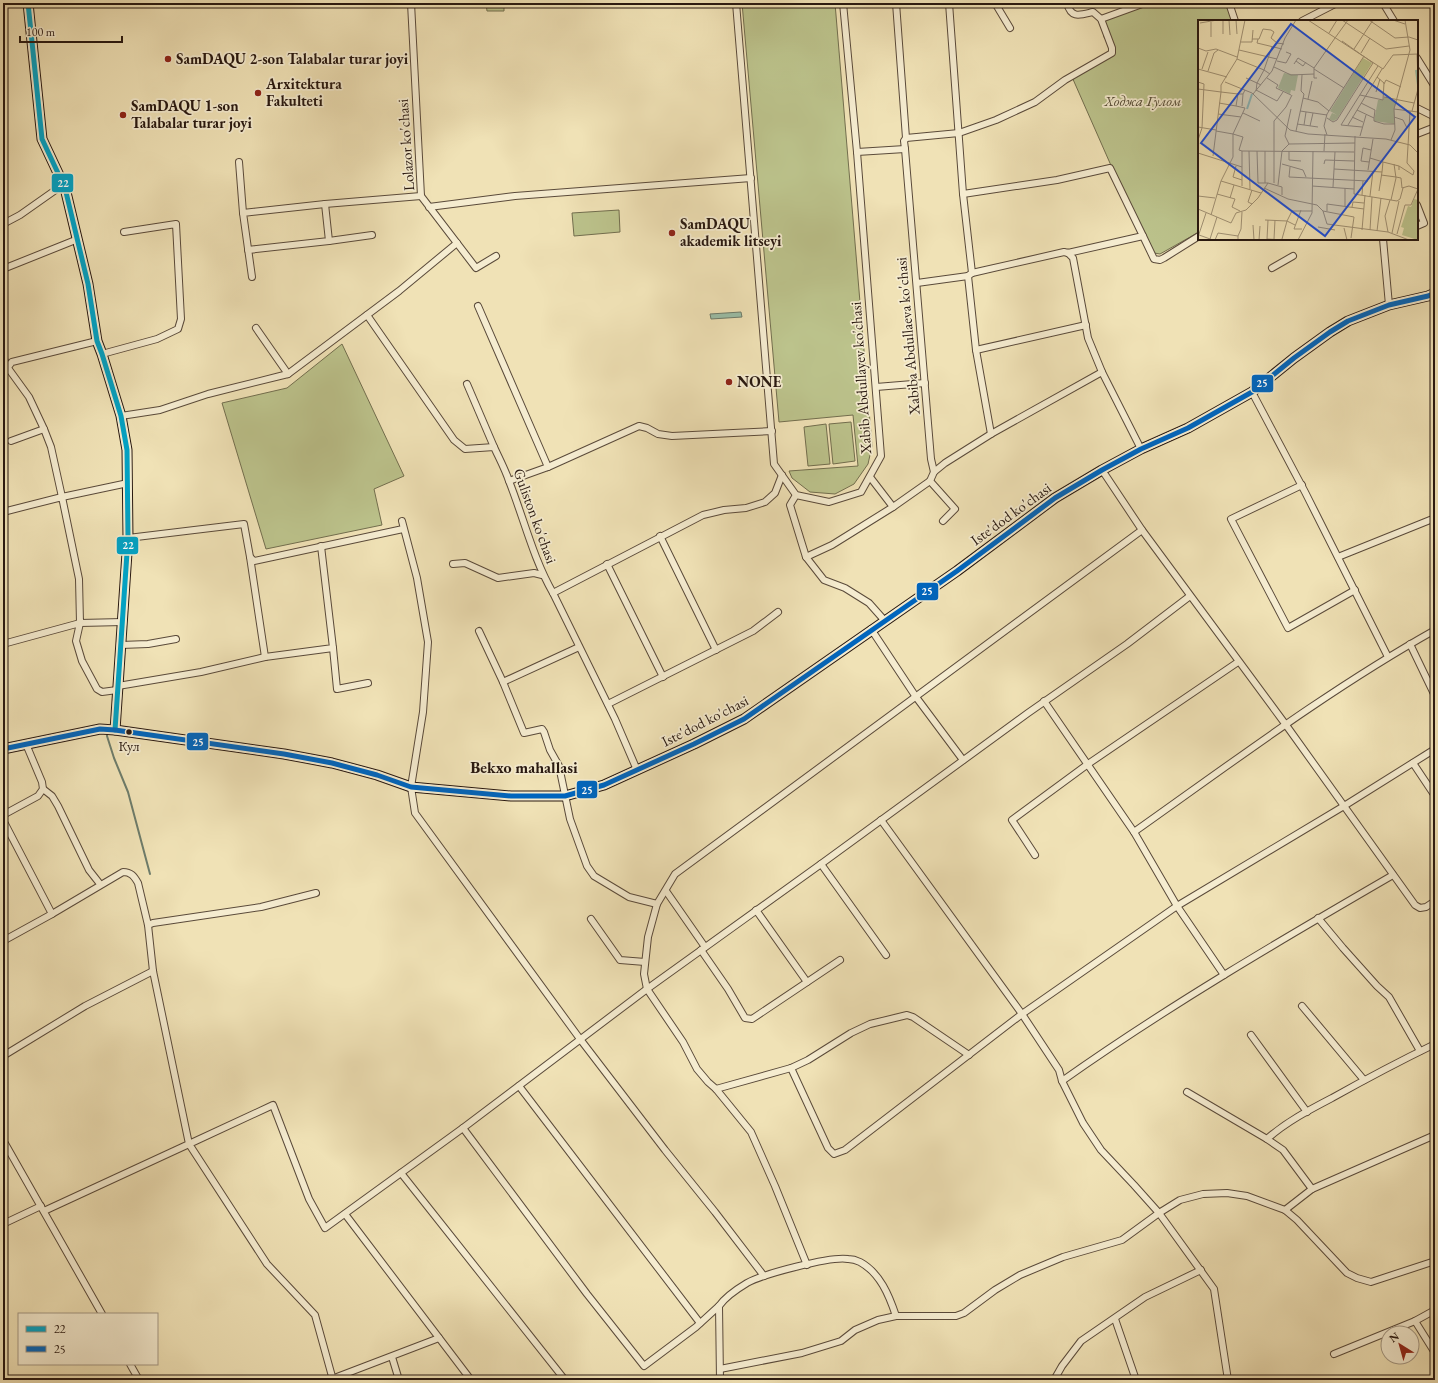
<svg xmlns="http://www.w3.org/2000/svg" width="1438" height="1383" font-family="'EB Garamond',serif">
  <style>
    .green { fill: #bcc38c; stroke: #726e4e }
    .water { fill: #9bbfa8; stroke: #6d7c6b }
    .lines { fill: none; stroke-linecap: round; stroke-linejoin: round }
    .stream { stroke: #6d7c6b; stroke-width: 2 }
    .street-casing { stroke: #5a4a3a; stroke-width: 8 }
    .secondary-casing { stroke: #281810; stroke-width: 11 }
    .street { stroke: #f5ecd0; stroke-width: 6 }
    .secondary { stroke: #f5ecd0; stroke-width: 9 }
    .bus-1-casing { stroke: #f5ecd0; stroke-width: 8 }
    .bus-2-casing { stroke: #f5ecd0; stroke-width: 8 }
    .bus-1 { stroke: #02a2c4; stroke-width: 5 }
    .bus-2 { stroke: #0065bd; stroke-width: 5 }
    .poi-dot { fill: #8f2418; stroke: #f5ecd0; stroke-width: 1.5 }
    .bus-dot { fill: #281810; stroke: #f5ecd0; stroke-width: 1.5 }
    .labels { text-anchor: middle; stroke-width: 3.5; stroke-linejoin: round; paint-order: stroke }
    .bus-label { font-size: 14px; fill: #281810; stroke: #f5ecd0 }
    .poi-label { font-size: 15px; font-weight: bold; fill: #281810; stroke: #f5ecd0; text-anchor: start }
    .park-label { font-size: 15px; font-style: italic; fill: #544b35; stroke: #f5ecd0 }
    .street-label { font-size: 15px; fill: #281810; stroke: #f5ecd0 }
    .neighbourhood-label { font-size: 16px; font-weight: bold; fill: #281810; stroke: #f5ecd0 }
    .inset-river { fill: none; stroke: #9bbfa8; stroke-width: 2 }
    .inset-road { fill: none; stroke: #a09174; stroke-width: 1 }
    .view { fill: #1d4ed8; fill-opacity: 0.15; stroke: #1d4ed8; stroke-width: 2 }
    .inset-edge { fill: none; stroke: #281810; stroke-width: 2 }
    .line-badge { stroke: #f5ecd0; stroke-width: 1.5 }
    .badge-label { font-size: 11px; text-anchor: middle; font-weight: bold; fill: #fff }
  </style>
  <rect width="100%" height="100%" fill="#f0e2b6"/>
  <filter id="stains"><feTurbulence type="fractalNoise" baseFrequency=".005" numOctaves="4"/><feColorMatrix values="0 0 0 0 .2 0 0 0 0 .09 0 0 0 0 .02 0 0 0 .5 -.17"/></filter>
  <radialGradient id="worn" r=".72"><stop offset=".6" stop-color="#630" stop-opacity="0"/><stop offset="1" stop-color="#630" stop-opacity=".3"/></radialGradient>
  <g class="green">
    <polygon points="486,3 504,3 504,11 487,11"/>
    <polygon points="742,3 835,3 872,446 868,464 854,484 835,494 810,492 792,478 789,471 858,466 853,415 779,422"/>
    <polygon points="1146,3 1229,3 1235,21 1199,21 1199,232 1160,254 1154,253 1128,204 1072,77 1114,53 1104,37 1101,19"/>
    <polygon points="619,210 620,232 574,236 572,213"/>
    <polygon points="342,344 404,476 374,489 382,525 266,549 222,403 287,388"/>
    <polygon points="851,422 855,461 833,464 829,424"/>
    <polygon points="826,424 830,464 808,466 804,427"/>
  </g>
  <polygon class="water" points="741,312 742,317 711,319 710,314"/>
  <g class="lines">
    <polyline class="stream" points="107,732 107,736 114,758 128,792 150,874"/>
    <defs>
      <g id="street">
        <polyline points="411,3 421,196 476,268 496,256"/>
        <polyline points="736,3 774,464 796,495 829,502 861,492 881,456 857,152 843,3"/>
        <polyline points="896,3 906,138 904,141 905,149 931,459 934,472 945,463 991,434 1102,372"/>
        <polyline points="949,3 963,194 972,273 968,276 976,350 991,434"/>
        <polyline points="995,3 1010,28"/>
        <polyline points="1229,3 1235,21"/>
        <polyline points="1383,3 1394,21"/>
        <polyline points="1101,19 1145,3"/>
        <polyline points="1302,21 1337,3"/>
        <polyline points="1417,58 1435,87"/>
        <polyline points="1417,108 1435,117"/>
        <polyline points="1417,134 1435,127"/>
        <path d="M906,138l53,-5 37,-13 39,-18 30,-22 47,-27v-5l-11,-29 -8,-7c-13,3 -22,7 -26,-9"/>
        <polyline points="857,152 905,149"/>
        <polyline points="239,162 243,213"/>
        <polyline points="963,194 1057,180 1110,168 1143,236 1068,253 1064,252 972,273"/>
        <polyline points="1417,205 1424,223 1417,226"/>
        <polyline points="429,207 515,196 751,178"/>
        <polyline points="3,224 20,215 64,184"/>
        <polyline points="1143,236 1154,259 1160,260 1164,258 1199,236"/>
        <polyline points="1383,239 1389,305"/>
        <polyline points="329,241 372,235"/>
        <polyline points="248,250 329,241 325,204"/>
        <polyline points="1068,253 1073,258 1088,338 1102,372 1141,449"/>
        <polyline points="1272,268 1293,256"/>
        <polyline points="3,269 78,239"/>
        <polyline points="252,277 243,213 325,204 421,196"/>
        <polyline points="917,283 968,276"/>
        <polyline points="478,306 548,467"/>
        <path d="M367,315l87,125 11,9 29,-2c5,11 11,22 15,34 15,38 24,77 44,112l62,126 22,51"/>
        <polyline points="256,328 288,374"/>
        <polyline points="976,350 1086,325"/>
        <polyline points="102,354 157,339 178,329 181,319 176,224 124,232"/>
        <polyline points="3,357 8,368 29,397 44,429 51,447 62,497 128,483"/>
        <polyline points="3,373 12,362 97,341"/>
        <polyline points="467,384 494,447"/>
        <polyline points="876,387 925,383"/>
        <polyline points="1252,392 1305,492 1388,657"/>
        <polyline points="121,416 160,410 208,394 288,374 399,291 457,243"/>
        <polyline points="11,441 44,429"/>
        <polyline points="1102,470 1142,530 1286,725 1415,905 1420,908 1426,907 1435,901"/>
        <polyline points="934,472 930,481 955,509 943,521"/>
        <polyline points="870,477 893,507 930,481"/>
        <polyline points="509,481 548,467 639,426 647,428 658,434 672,436 772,431"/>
        <polyline points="1302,485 1231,519 1288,628 1355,590"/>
        <polyline points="796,495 790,505 806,557 824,580 845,588 869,603 885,621"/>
        <polyline points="3,512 62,497 79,579 80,623 123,622"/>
        <polyline points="402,521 417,578 428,642 423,712 411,787 415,813 580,1039 665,1150 715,1212 764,1276"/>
        <polyline points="660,536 716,650"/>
        <polyline points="128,538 244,524 250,557 254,561 403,529"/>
        <polyline points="250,557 265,657"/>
        <polyline points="806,557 832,545 893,507"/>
        <polyline points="1338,557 1435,518"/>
        <polyline points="453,564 465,563 498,578 534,573 542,575"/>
        <polyline points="607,564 663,677"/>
        <polyline points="553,593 703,515 724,510 746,508 765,502 775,493 782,475"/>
        <polyline points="871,629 916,697 963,760"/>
        <polyline points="479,631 503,682 524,733 542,729 544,732 550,750 559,766 570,819 587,866 594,876 629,897 657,904"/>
        <polyline points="3,644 80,623 76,641 82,661 97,689 102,692 117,690"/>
        <polyline points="1410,644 1435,696"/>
        <polyline points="121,645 148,644 176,639"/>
        <polyline points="333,648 337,689 368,683"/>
        <polyline points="503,682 579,647"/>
        <polyline points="118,686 201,672 265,657 333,648 321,546"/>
        <polyline points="1044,701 1134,832 1177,906 1224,975"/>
        <polyline points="608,704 753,631 778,612"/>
        <polyline points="1413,763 1435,796"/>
        <polyline points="43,789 52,796 58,806 89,870 100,884"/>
        <polyline points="3,815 38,796 43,789 42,782 26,744"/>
        <polyline points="3,820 52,914 3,941"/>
        <polyline points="881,820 1022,1014 1059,1070 1062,1081 1083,1123 1101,1150 1134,1185 1159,1213 1214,1289 1228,1380"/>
        <path d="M1134,832c99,-70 196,-143 301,-202"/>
        <polyline points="1035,855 1012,820 1088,764 1238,662"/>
        <polyline points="821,864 886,955"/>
        <polyline points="666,891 705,947"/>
        <polyline points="756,910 807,982"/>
        <polyline points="1318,918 1343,948 1377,986 1389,997 1420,1051"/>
        <polyline points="591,919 620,960 645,962"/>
        <polyline points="148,925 153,923 261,907 316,893"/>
        <polyline points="701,950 728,989 745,1018 752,1019 840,960"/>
        <polyline points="1302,1006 1364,1080"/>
        <polyline points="1251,1035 1307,1112"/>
        <polyline points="3,1056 85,1006 153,971"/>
        <polyline points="791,1068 828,1148 834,1154 845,1150 1022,1014 1177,906 1344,806 1435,749"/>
        <path d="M1062,1081c106,-75 219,-141 331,-206"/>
        <polyline points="519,1086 700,1323"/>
        <polyline points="716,1089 791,1068 808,1060 851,1033 870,1024 907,1015 913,1017 969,1055"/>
        <polyline points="1187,1092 1267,1139"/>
        <polyline points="463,1128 587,1294 644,1366 696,1327 719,1306"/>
        <polyline points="3,1140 102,1314"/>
        <polyline points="401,1173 565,1380"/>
        <path d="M1312,1189l-29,-39 -16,-11c19,-17 42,-29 65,-41 34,-19 68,-37 103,-54"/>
        <polyline points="1285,1210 1312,1189 1435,1135"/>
        <path d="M44,1211l145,-67 -36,-173 -5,-46 -10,-42c-4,-7 -7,-11 -15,-11l-71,42"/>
        <polyline points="345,1214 471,1380"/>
        <polyline points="3,1224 41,1206"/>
        <polyline points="807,1265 775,1186 751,1132 716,1089 708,1082 697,1069 683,1042 647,989 644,974 648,937 657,904 675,874 1142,530"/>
        <polyline points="1115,1319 1136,1380"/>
        <polyline points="1415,1321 1435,1353"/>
        <polyline points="1334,1354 1415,1321 1435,1310"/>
        <polyline points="392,1357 399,1380"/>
        <polyline points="130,1364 139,1380"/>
        <polyline points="720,1369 802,1353 841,1341 855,1330 878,1320 896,1316 956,1316 964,1313 995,1290 1020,1275 1063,1257 1122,1240 1159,1213 1180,1200 1203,1194 1227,1193 1247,1196 1285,1210 1297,1220 1347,1273 1357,1278 1371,1282 1435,1261"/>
        <polyline points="329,1380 439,1338"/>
        <polyline points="333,1380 315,1315 267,1264 189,1144 273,1105 309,1199 325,1228 463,1128 647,989 821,864 1028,713 1127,644 1190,596"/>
        <path d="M720,1380l-1,-74c7,-10 18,-17 28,-23 16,-9 84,-27 101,-24 3,0 8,1 12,3 20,11 29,33 36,54"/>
        <polyline points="1054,1380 1062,1366 1081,1341 1145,1297 1201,1270"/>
      </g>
      <g id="secondary">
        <polyline points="28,3 42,139 65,188 88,284 97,341 102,354 121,416 127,450 128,538 115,730"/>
        <polyline points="3,749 100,729 115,730 284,754 332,763 377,775 411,787 511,796 565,796 604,785 694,744 744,719 957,571 1055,498 1102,470 1141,449 1188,428 1252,392 1294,358 1330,332 1348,321 1389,305 1428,296 1435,293"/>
      </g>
    </defs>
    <use href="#street" class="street-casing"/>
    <use href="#secondary" class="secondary-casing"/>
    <use href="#street" class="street"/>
    <use href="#secondary" class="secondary"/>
    <defs>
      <polyline id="bus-1" points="28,3 42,139 65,188 88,284 97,341 102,354 121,416 127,450 128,538 115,730"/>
      <polyline id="bus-2" points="3,749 100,729 115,730 284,754 332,763 377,775 411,787 511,796 565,796 604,785 694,744 744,719 957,571 1055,498 1102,470 1141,449 1188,428 1252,392 1294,358 1330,332 1348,321 1389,305 1428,296 1435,293"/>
    </defs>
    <use href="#bus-1" class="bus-1-casing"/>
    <use href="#bus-2" class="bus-2-casing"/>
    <use href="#bus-1" class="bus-1"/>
    <use href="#bus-2" class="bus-2"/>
  </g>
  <g class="poi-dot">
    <circle cx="168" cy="59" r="4"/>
    <circle cx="258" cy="93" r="4"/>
    <circle cx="123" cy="115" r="4"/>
    <circle cx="672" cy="233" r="4"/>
    <circle cx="729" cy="382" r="4"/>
  </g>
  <circle class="bus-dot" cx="129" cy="732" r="3.5"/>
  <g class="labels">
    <g class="bus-label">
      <text x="129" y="751">Кул</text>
    </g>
    <g class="poi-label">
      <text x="176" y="64">SamDAQU 2-son Talabalar turar joyi</text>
      <text x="266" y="89">Arxitektura<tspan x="266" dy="17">Fakulteti</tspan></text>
      <text x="131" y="111">SamDAQU 1-son<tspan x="131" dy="17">Talabalar turar joyi</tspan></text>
      <text x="680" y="229">SamDAQU<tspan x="680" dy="17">akademik litseyi</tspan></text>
      <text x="737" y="387">NONE</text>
    </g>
    <g class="park-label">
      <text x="1143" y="106">Ходжа Гулом</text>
    </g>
    <g class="street-label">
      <text transform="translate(406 145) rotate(-94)" y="5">Lolazor ko'chasi</text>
      <text transform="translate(908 336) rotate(-95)" y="5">Xabiba Abdullaeva ko'chasi</text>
      <text transform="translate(861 378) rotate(-94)" y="5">Xabib Abdullayev ko'chasi</text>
      <text transform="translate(1011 514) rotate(-36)" y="5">Iste'dod ko'chasi</text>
      <text transform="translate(535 516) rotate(70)" y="5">Guliston ko'chasi</text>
      <text transform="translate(705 721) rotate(-27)" y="5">Iste'dod ko'chasi</text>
    </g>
    <g class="neighbourhood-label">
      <text x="524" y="773">Bekxo mahallasi</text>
    </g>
  </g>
  <g transform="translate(1198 20)">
    <rect width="220" height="220" fill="#f0e2b6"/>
    <path d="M165,38l9,5 -35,56 -4,2 -4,-2 3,-6 5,2 -7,-4zM86,53l14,2 -3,16 -4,-1 -1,4 -12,-6zM186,77l13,4 -3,8 1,15 -21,-3 4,-21h5zM216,179l4,1v40l-16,-5 2,-7 -3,-1 7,-21 3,1z" fill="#bcc38c"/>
    <path class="inset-river" d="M218,50l2,15M49,89l5,-15"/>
    <path class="inset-road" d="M25,0v14M31,0l1,15M38,0l1,14M110,0l75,49 10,-14 25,-1M144,0l44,29 23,-3M171,0l26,18 14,-1 9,3M195,0l12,4M13,2v15M2,3l17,-3M131,13l8,-13M137,18l13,-18M54,19h7l4,-10 8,1 3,2 -3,6 6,5 7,1M60,19l-1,4 25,6M144,21l31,22M43,22h11l1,-12M0,28l8,3 10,-2 21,8M156,29l19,-29M41,30l38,9M163,33l9,-15M219,34l1,26M39,39l27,11 -7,13 4,2M79,41l9,2 5,-9 -5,-2M98,41l7,5 3,-4M96,44l4,-6 16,10M76,47l17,8 23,-1M0,49l29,8M4,49l6,-17M116,49l30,19M10,51l6,-18 4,-3M72,54l-6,-4 8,-23M48,58l11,5 -1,8M69,58l11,7 -2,3 15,7M119,58h-3v-10l21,-30M0,62l6,2 -2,44 -4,12M27,62l27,11 38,37 18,4 78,5 24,6 8,8M186,64l2,-4 15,7M0,69l23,3v-7l16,-26 8,-39M58,70l21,11 6,-9M178,72l4,-13M55,74l19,-23 13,-33 11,-18M162,75l23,5 1,-17 -7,-6M186,77l30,6M105,78l15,4 11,9M110,79l4,-18M21,83l17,3 2,-12h5l2,-4M44,86l1,-12M196,89l24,3M159,90l17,8 1,-8 -14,-7M102,91l27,4M214,91l6,-22M45,93l17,8M20,94l23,3M154,97l11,5M196,97l9,3 4,8M129,98l6,4 4,-2 36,-57M176,98v3l10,3h11M99,104l21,3M106,105l2,-13M150,105l34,-56M112,106l3,-13M0,107l18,3M164,107l-21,-2 37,-59M18,111l17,3 12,-26 -9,-2M98,111l8,-37 -3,-3 1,-16M129,115l-3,-9 3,-12 37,-58M157,116l-1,58 43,7 3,-2 3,-11M162,116l6,-21M193,120l4,-10 -1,-21 16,-59 -5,-30M91,124l-4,-8 6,-27M44,131l112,1M51,131l1,38M59,131l1,32h10M67,131v32M91,131v9l12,1M126,131l1,-17M0,133l44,14M15,136l8,-64 17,2M172,138l13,4 -1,10M171,142l-8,-1 2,-13 8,2M185,142l16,4v4M84,144l21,6 3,7M126,144l1,-4 29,1M38,146l-3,11 9,3M201,146l14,9 1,-4 -7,-8 3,-52M92,147l-1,10 79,4M136,149l48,3 -3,19M170,150l5,-31M183,155l15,2M198,157l5,1 1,10 7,-2 9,3M23,161l40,12M76,163v-62l12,-14 6,-12M80,165l4,-34 7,-7 66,-1M114,166l42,3M135,167l2,-35M66,168l24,11 29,6 6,6 4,13 61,8 21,8M147,168v18M54,170l-4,12 4,2M19,174l18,5 -3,8 8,4M164,175l1,-14M0,176l17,2M172,176l3,-25M32,178l4,-13M193,180l5,-22 -2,-14M154,187l1,-5 11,1M0,189l33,14 5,-10 10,-3 12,-12 10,-15 14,4v8M103,190l-7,19h8M125,191l31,6 -3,21M129,191v-7l37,5M13,195l10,-34 12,-24v-23l10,3 -4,13 3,1v35M67,200l22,1 5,-10h20M70,200l-1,19 17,1M55,205l1,15M120,207l17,3M146,208l3,12M164,210l3,-35M172,210l2,-33M179,211l4,-33M190,212l-3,-16 5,-16M194,213l7,-32M199,214l8,-29h6l7,-16M1,215l14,5M40,216l3,-7 1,-17M0,217l8,-24M12,219l7,-22M76,219l1,-19M84,219l5,-18 8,4M17,220l3,-7 20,3v4M61,220l1,-14M100,220l14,-27 1,-62"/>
    <path class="view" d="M93,4l124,93 -90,119 -124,-93z"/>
    <rect width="220" height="220" class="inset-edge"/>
  </g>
  <g class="line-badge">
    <rect x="51" y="173" width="23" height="20" rx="4" fill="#02a2c4"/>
    <rect x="1251" y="374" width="23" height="19" rx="4" fill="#0065bd"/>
    <rect x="116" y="536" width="23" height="19" rx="4" fill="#02a2c4"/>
    <rect x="916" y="582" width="23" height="19" rx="4" fill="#0065bd"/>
    <rect x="186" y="732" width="23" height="19" rx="4" fill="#0065bd"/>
    <rect x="576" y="780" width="22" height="19" rx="4" fill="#0065bd"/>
  </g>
  <g class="badge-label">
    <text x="63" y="187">22</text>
    <text x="1262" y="387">25</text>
    <text x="128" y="549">22</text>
    <text x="927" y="595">25</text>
    <text x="198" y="746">25</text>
    <text x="587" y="794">25</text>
  </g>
  <rect width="1438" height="1383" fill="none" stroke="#f0e2b6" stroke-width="16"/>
  <rect x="4" y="4" width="1430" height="1375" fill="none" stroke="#281810" stroke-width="2"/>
  <rect x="8" y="8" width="1422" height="1367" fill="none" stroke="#281810"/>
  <rect x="18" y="1313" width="140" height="52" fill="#f5ecd0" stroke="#a39783"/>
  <rect x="26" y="1326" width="20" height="6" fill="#02a2c4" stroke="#a39783"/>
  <text x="54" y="1333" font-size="12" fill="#281810">22</text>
  <rect x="26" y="1346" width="20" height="6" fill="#0065bd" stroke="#a39783"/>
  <text x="54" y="1353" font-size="12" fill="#281810">25</text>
  <g transform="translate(1400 1345) rotate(323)"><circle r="19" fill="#f5ecd0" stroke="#a39783"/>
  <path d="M0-3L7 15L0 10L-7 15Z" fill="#8f2418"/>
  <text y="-6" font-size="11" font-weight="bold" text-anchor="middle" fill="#281810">N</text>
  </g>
  <path d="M20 36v6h102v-6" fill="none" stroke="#281810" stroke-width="2"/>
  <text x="26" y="36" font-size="12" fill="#281810" stroke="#f5ecd0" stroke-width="3" paint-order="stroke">100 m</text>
  <rect width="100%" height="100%" filter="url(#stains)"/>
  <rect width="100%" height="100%" fill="url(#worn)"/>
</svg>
